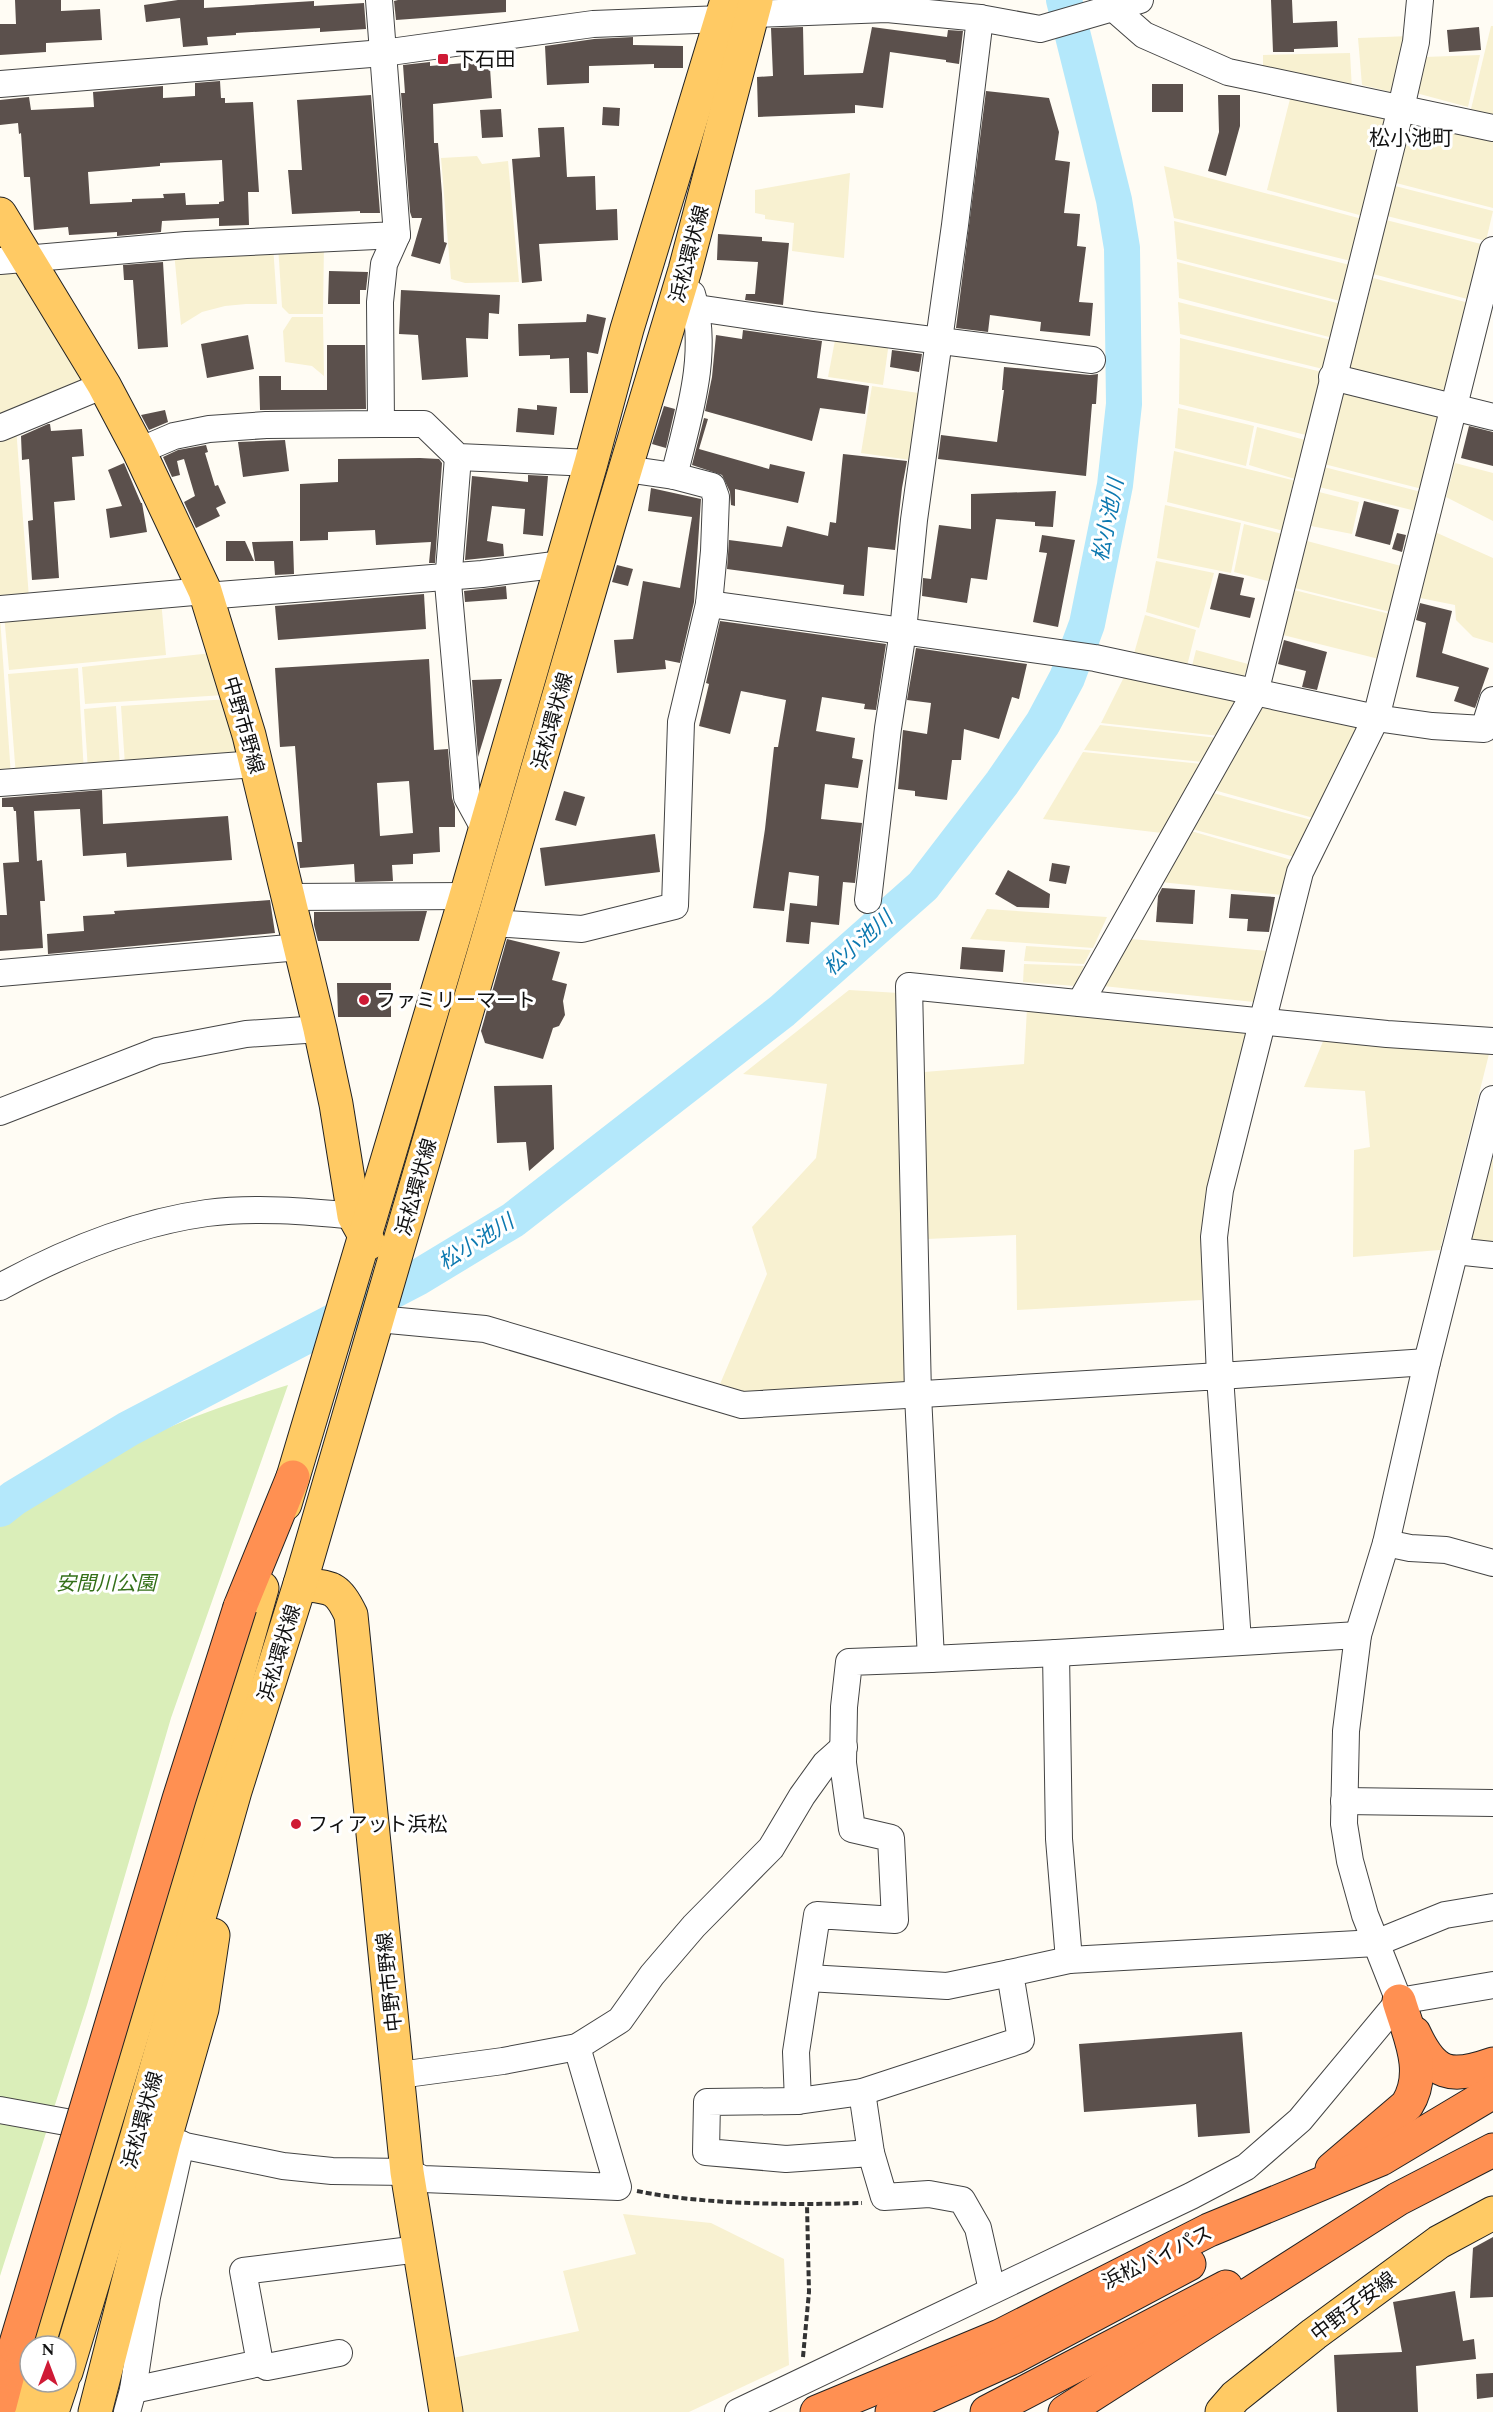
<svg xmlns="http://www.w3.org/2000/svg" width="1493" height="2412" font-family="Spectral,'Noto Sans JP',serif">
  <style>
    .farmland { fill: #f8f1d1 }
    .green { fill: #daeeb9 }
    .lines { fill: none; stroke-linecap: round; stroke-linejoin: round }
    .river { stroke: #b4e8fb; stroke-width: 36 }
    .building { fill: #5b504c; fill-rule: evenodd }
    .minor-casing { stroke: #444; stroke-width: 28 }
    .major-casing { stroke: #222; stroke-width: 35 }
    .highway-casing { stroke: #222; stroke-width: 35 }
    .path { stroke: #333; stroke-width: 4; stroke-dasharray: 6 3; stroke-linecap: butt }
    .minor { stroke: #fff; stroke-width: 26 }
    .major { stroke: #ffca64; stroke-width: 33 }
    .highway { stroke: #ff9052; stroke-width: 33 }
    .highway-bridge-casing { stroke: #222; stroke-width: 35; stroke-linecap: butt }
    .highway-bridge { stroke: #ff9052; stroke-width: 33 }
    .poi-dot { fill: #cf1a35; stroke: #fff; stroke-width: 2 }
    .labels { text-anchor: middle; stroke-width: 6; stroke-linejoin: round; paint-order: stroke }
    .poi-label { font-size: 20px; fill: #111; stroke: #fff; text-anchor: start }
    .street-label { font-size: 20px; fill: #111; stroke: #fff }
    .park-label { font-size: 20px; font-style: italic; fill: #347019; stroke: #fff }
    .neighbourhood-label { font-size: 21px; fill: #111; stroke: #fff }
    .water-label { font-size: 21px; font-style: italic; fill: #0d79b0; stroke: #fff }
  </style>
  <rect width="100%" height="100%" fill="#fffcf4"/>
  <g class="farmland">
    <polygon points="1491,26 1493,26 1493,116 1471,109"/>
    <polygon points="1410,36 1395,93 1362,85 1358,38"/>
    <polygon points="1350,53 1352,90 1263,71 1263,55"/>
    <polygon points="1480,55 1468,107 1416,93 1424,57"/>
    <polygon points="1291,95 1385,115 1387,122 1363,216 1267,190"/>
    <polygon points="1412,120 1493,137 1493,208 1396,183"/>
    <polygon points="477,156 482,164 508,161 519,282 465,283 451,279 441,158"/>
    <polygon points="1164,166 1362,219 1351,261 1174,218"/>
    <polygon points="850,173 844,258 792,251 794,223 765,219 765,215 755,213 755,190"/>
    <polygon points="1395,186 1493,211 1486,241 1387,216"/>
    <polygon points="1386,220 1485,245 1471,300 1373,274"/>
    <polygon points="1174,221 1350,265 1340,301 1177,259"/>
    <polygon points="324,243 323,314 289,314 282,307 278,245"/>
    <polygon points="273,245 277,304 246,304 225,306 202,312 181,325 174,252"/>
    <polygon points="1177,262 1341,304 1333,338 1179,298"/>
    <polygon points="17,264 90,387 0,423 0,266"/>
    <polygon points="1373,278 1473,304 1451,398 1349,370"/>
    <polygon points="1178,302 1331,340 1323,369 1180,334"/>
    <polygon points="292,317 323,317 324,376 312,366 285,362 283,331"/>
    <polygon points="836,335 889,342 883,385 828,377"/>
    <polygon points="1180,338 1322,372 1306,435 1179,404"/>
    <polygon points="872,386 925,394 917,461 861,453"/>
    <polygon points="1342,390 1442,412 1426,490 1324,464"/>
    <polygon points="1178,408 1254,426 1246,466 1175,448"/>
    <polygon points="16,427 29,598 0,600 0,433"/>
    <polygon points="1257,427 1305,440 1295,479 1249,465"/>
    <polygon points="1174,451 1296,481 1284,531 1167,502"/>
    <polygon points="1455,463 1493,473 1493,521 1446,497"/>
    <polygon points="1324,467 1425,493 1420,512 1319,487"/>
    <polygon points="1319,492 1359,502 1352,534 1311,526"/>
    <polygon points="1165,505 1241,523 1231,573 1157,558"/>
    <polygon points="1244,524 1282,534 1271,582 1234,572"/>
    <polygon points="1435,532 1493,558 1493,643 1473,637 1456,620 1455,605 1420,598"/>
    <polygon points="1307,541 1405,567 1394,613 1295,588"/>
    <polygon points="1156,561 1214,573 1199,628 1146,612"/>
    <polygon points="1294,590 1394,615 1383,660 1283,635"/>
    <polygon points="161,600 166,655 9,670 4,614"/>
    <polygon points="1145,615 1196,630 1186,670 1133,657"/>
    <polygon points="0,617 11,776 0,777"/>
    <polygon points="1196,650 1248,664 1244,677 1191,670"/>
    <polygon points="212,653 224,695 85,704 82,667"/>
    <polygon points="78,668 84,773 16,776 8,674"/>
    <polygon points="1127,671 1240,702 1220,736 1101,723"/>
    <polygon points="229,699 245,757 125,765 121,706"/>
    <polygon points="1263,703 1361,724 1317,819 1214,790"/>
    <polygon points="116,706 120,766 88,770 84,709"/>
    <polygon points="1100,725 1218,738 1203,762 1084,750"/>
    <polygon points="1083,752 1202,764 1162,833 1043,819"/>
    <polygon points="1213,793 1315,821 1298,858 1192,829"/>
    <polygon points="1191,831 1295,861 1282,895 1161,882"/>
    <polygon points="987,909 1107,917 1093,948 970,939"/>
    <polygon points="1131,939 1268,951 1254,1002 1103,986"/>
    <polygon points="1026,946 1091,950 1084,964 1024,961"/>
    <polygon points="1024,964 1084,966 1075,986 1023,982"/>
    <polygon points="849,990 899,993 908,1382 741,1394 720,1384 767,1274 752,1227 816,1158 827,1084 743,1074"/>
    <polygon points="1027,1008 1251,1029 1202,1224 1202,1300 1017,1310 1016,1235 927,1239 924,1072 1024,1064"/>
    <polygon points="1324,1039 1489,1054 1440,1250 1353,1257 1354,1150 1370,1147 1365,1091 1304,1087"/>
    <polygon points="1493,1147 1493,1243 1469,1241"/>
    <polygon points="623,2214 711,2223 784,2259 789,2365 689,2412 463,2412 448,2359 579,2331 563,2271 636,2254"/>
  </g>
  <path class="green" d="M288,1385l-117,333 -84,287 -87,271v-751c50,-31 101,-65 154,-91 43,-20 89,-35 134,-49z"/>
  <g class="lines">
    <polyline class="river" points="0,1509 14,1498 128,1429 417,1278 513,1220 782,1011 923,886 1002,783 1043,723 1067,678 1087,624 1115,485 1124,404 1122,248 1114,200 1064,0"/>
  </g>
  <g class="building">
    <polygon points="15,0 61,0 61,11 100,9 102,40 46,43 46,52 0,55 0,24 16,24"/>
    <polygon points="178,0 204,0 204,8 314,1 314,6 364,3 366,29 320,32 320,28 236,33 236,35 207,37 208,45 183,47 180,18 146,22 144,5"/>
    <polygon points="398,0 506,0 506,12 396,20 394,1"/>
    <polygon points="1271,0 1292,0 1293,23 1337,21 1338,47 1294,49 1294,52 1273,52"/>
    <polygon points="803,27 804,75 863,73 872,27 947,37 948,30 963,31 959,64 946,62 946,60 890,52 883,108 855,105 855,113 758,117 757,77 773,76 771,28"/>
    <polygon points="1479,27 1481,50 1449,52 1447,30"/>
    <polygon points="633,37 633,45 683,46 683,68 654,68 654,64 589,66 589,83 547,85 545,46 594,39"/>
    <polygon points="430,62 430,66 476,62 477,68 490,68 492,98 433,104 434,143 438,143 442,194 444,242 447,243 440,264 411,256 422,218 412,218 410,212 401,93 405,93 403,65"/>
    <path d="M220,81l1,17h4v5l28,-1 6,90h-11l1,33 -30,1v-8l-57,3 -1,11 -44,4v-4l-48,3 -1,-8 -34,3 -4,-53h-6l-3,-44 -2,1 -1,-11 -18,2v-25l29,-3 2,13 63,-3 -1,-15 70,-6v12l32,-2v-13zM222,160l2,41 -5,1v2l-33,1 -1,-12 -22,1 1,4 -32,1v3l-42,2 -2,-32 72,-6v-3z"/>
    <rect x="1152" y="84" width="31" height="28"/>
    <polygon points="986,91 1049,98 1059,132 1055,160 1070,162 1064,213 1080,214 1077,246 1086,247 1079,302 1093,303 1090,336 1040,331 1041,322 990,315 988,332 956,328"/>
    <polygon points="371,95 380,213 360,213 360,211 292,214 288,170 302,170 297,100"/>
    <polygon points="1218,95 1240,95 1240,126 1226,176 1208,171 1219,132"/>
    <polygon points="603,107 620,108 619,126 602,125"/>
    <polygon points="501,109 503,137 482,138 480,110"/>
    <polygon points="564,127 567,177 595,176 596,210 617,209 618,240 539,244 542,281 522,283 512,159 540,157 538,128"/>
    <polygon points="718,234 762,237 762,241 789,243 783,305 745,300 746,294 755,294 758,262 717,260"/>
    <polygon points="163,262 168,347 138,349 133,280 124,280 123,265"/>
    <polygon points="329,271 368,272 366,290 360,290 360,304 328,304"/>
    <polygon points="401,290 500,295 499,314 489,313 488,339 466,338 468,377 422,380 418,335 399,334"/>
    <polygon points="587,314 606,318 598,354 587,352 588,393 570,393 569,358 550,359 550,355 519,356 518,324 586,322"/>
    <polygon points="743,330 822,341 817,378 869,386 865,414 820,408 812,441 705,411 712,377 716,335 742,339"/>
    <polygon points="248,335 254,369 207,378 201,344"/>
    <polygon points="327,345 365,345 366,409 260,410 259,376 281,376 281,390 327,390"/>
    <polygon points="892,350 922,354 919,372 890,367"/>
    <polygon points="1004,367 1090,375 1098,374 1096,404 1092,404 1086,476 938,459 941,435 997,442 1004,390 1002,390"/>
    <polygon points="537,405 557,407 554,435 516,432 518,408 537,410"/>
    <polygon points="664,406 675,409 666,448 652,444"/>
    <polygon points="165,410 168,422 149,430 141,415"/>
    <polygon points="704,418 708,419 699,449 769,469 770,464 805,472 798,503 735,489 735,506 731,505 730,492 722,475 692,465"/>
    <polygon points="48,424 50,424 51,431 82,429 84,456 72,457 75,500 54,502 59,578 32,580 28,521 33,520 29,459 22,460 21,436"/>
    <polygon points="1469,426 1493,432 1493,466 1461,458"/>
    <polygon points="285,440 289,471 243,477 238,442"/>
    <polygon points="206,445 208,452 205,453 215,486 218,485 226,503 216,508 220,516 196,528 184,502 195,496 184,459 177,461 180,475 172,477 163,457 178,450"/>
    <polygon points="843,454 907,461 902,488 895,550 868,547 864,596 843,594 844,585 727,569 729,540 782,547 787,526 828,536 830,522 836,523"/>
    <polygon points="420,458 439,459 442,463 435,563 429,563 431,542 376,545 375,530 328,532 328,540 300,541 300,484 338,482 338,459"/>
    <polygon points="124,463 141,503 142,503 147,532 110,538 106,509 122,506 108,470"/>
    <polygon points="528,475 548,476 543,536 523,534 525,509 492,506 487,541 503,544 504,556 465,560 472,476 528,482"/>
    <polygon points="651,488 701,499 694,602 680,663 665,660 666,669 617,673 614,640 633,639 643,581 680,588 692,517 648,511"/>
    <polygon points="1056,491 1053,527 1035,526 1035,522 996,519 987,580 971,578 967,603 922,596 923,578 931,579 939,525 971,529 971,494"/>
    <polygon points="1364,501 1399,510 1390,545 1355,536"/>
    <polygon points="1397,533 1406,535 1402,552 1392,549"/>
    <polygon points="1042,535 1075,540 1058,627 1033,622 1047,553 1039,552"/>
    <polygon points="226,541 245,541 254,561 226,561"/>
    <polygon points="293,541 294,574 275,575 274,561 255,561 252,542"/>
    <polygon points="617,565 633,569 628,586 612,582"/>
    <polygon points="1219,573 1244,578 1240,595 1255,598 1250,618 1210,609"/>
    <polygon points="506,586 507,599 465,602 464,591"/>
    <polygon points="424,594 426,629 278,640 275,606"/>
    <polygon points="1420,603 1452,611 1442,653 1489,668 1475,708 1454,701 1459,687 1416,677 1426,623 1416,620"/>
    <polygon points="720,621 886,644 876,710 864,709 865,704 822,697 816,731 855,738 852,758 863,760 858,788 825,784 821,819 862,823 855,883 843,882 839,925 811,922 809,944 786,942 790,903 817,906 819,876 789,872 784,911 753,908 765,829 774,747 778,747 786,700 741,691 730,734 699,726 709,684 706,683"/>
    <polygon points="1284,640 1327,652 1317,690 1302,687 1306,671 1278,664"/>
    <polygon points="916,648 1027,664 1019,699 1012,697 999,739 964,729 961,760 952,760 947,800 915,796 915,791 898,789 903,730 927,734 931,703 907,700"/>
    <path d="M429,659l5,91 14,-1 4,49 3,9v20h-16l1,25 -27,2v10l-21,1 1,16 -38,1 -1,-18 -54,4 -3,-26h5l-7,-96 -15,1 -5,-79zM409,781l4,52 -33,3 -3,-53z"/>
    <polygon points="502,679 478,757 472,680"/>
    <polygon points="102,790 103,824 228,816 232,860 127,867 126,853 83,856 80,809 34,811 37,861 42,860 45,901 40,901 43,948 0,951 0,915 7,915 3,863 19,862 16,811 14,811 13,807 2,807 2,798"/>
    <polygon points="564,791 585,797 576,826 555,820"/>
    <polygon points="655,834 660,872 545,886 540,848"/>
    <polygon points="1052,863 1070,866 1066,884 1049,881"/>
    <polygon points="1008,870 1050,894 1049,908 1017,907 995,894"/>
    <polygon points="1162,888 1195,890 1193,924 1156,922 1158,896"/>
    <polygon points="1231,894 1275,897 1269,932 1247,931 1248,919 1229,918"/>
    <polygon points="270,900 275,933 48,954 47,934 84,931 83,916 115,914 114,911"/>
    <polygon points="427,911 419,941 318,941 314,925 314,912"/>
    <polygon points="507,939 560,952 552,980 567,984 563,1001 565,1015 559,1026 553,1028 543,1059 485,1043 481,1031"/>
    <polygon points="962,947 1005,950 1003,972 960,969"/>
    <polygon points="337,983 391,983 391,1017 338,1017"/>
    <polygon points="552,1085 554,1149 529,1171 526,1142 497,1143 494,1086"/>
    <polygon points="1242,2032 1250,2133 1198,2137 1196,2104 1084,2112 1079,2044"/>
    <polygon points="1493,2237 1493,2297 1470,2298 1473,2248"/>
    <polygon points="1455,2291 1463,2341 1474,2339 1476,2359 1416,2366 1418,2412 1337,2412 1334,2355 1402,2352 1393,2302"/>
    <polygon points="1493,2373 1493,2397 1477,2399 1476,2374"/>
  </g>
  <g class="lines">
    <defs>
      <g id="minor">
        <polyline points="1112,7 1144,35 1228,72 1493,128"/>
        <polyline points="0,84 383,53 593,24 722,19 752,14 887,9 980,18 1040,29 1140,0"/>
        <polyline points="0,261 186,245 397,235 379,0"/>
        <polyline points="697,308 813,325 1092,360"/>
        <polyline points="1332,377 1493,417"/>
        <polyline points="381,424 424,424 458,457 591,463"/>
        <polyline points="0,428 104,385"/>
        <polyline points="139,451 174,436 209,429 266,425 381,424 380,302 384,264 397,235"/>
        <polyline points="458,457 448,583 467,797 485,830"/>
        <path d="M674,476c14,-58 36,-123 18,-182"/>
        <polyline points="206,596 482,574 562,564"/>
        <polyline points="709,604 1095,658 1376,718 1432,726 1484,729 1493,700"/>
        <polyline points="0,609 205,591"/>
        <polyline points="0,783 256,764"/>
        <polyline points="288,897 466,896"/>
        <polyline points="868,900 888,728 903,631 914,520 955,225 980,18"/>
        <polyline points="493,923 582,929 675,906 681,722 709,604 714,551 716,497 712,486 674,476 626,469"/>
        <polyline points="0,973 300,947"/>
        <polyline points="1080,1003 1255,693 1401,108 1416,42 1420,0"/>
        <polyline points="0,1112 157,1051 246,1034 320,1029"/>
        <polyline points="1455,1251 1493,1255"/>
        <path d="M0,1287c64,-35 135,-64 207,-74 48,-6 99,-2 147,3"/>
        <polyline points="378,1319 485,1329 742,1405 1220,1376 1238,1642"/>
        <polyline points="1427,1362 1220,1376 1214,1237 1220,1190 1300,872 1376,718 1493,250"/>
        <polyline points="1386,1543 1410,1548 1446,1550 1493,1563"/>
        <polyline points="1358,1635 1056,1653 931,1659 918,1395 909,986 1387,1034 1493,1041"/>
        <polyline points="1344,1801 1493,1803"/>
        <polyline points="1069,1960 1376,1943 1445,1915 1493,1907"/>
        <polyline points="808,1978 947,1986 1010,1973"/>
        <polyline points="1399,2001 1365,1915 1350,1861 1344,1824 1346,1731 1358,1635 1386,1543 1427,1362 1493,1099"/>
        <polyline points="399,2075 503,2061 577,2047 620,2020 652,1975 694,1926 771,1848 802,1796 825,1764 844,1747"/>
        <polyline points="862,2092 871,2153"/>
        <polyline points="798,2101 796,2052 817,1915 895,1920 891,1838 852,1829 843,1763 844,1707 849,1662 931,1659"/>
        <polyline points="0,2110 99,2128"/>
        <polyline points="146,2138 283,2166 332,2171 407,2172 423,2179 618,2187 577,2047"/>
        <polyline points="992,2290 978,2228 962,2200 929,2194 884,2197 871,2153 786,2159 706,2152 707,2102 798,2101 862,2092 1021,2040 1010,1973 1069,1960 1059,1839 1056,1653"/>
        <polyline points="260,2363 267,2367 339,2353"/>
        <polyline points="133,2390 260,2363 243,2271 419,2249"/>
        <polyline points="127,2412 133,2390 147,2297 181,2144"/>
        <polyline points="738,2412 1191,2196 1246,2167 1300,2120 1399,2001 1493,1985"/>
      </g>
      <g id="major">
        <polyline points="0,214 104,385 139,451 205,591 249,735 320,1029 336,1104 354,1216 369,1243"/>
        <polyline points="285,1504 466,896 591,463 627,329 727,0"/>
        <path d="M300,1584c31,4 37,1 51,31l56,557 39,240"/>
        <polyline points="38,2346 194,1829 262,1588"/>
        <polyline points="66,2372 137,2136 235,1791 300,1584 608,527 685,270 756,0"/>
        <polyline points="19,2412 30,2374"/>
        <polyline points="52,2412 62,2382"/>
        <polyline points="95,2412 164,2142 202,2009 213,1935"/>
        <polyline points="1222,2412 1235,2397 1314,2334 1439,2242 1493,2213"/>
      </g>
      <g id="highway">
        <polyline points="240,1607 293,1477"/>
        <path d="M1414,2033c20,43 36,46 79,31"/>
        <path d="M1332,2169l75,-64c21,-33 2,-70 -8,-104"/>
        <polyline points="0,2405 15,2347"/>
        <polyline points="817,2412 1000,2336 1209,2230 1381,2159 1493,2092"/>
        <polyline points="892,2412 1014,2357 1189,2264"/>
        <polyline points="987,2412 1226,2287"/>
        <polyline points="1065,2412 1398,2199 1493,2150"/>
      </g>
    </defs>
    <use href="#minor" class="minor-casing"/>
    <use href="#major" class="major-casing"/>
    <use href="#highway" class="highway-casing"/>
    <g class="path">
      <path d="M637,2191c69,14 154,14 225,12"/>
      <polyline points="803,2357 809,2292 807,2205"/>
    </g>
    <use href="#minor" class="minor"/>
    <use href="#major" class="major"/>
    <use href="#highway" class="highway"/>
    <defs>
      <polyline id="highway-bridge" points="15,2347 179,1799 240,1607"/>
    </defs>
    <use href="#highway-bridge" class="highway-bridge-casing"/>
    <use href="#highway-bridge" class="highway-bridge"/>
  </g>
  <g class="poi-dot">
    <rect x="437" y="53" width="12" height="12" rx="3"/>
    <circle cx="364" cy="1000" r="6"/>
    <circle cx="296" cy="1824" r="6"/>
  </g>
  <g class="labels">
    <g class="poi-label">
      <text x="455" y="66">下石田</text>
      <text x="376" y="1007">ファミリーマート</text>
      <text x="308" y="1831">フィアット浜松</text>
    </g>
    <g class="street-label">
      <text transform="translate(689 254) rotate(-75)" y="7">浜松環状線</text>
      <text transform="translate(552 721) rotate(-74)" y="7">浜松環状線</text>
      <text transform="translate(244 725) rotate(74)" y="7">中野市野線</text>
      <text transform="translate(416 1187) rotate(-74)" y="7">浜松環状線</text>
      <text transform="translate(279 1653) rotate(-73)" y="7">浜松環状線</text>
      <text transform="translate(389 1982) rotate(-96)" y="7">中野市野線</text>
      <text transform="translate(142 2120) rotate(-74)" y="7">浜松環状線</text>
      <text transform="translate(1157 2257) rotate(-26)" y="7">浜松バイパス</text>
      <text transform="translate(1353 2306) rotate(-37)" y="7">中野子安線</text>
    </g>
    <g class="park-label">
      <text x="106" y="1590">安間川公園</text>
    </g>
    <g class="neighbourhood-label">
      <text x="1411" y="145">松小池町</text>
    </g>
    <g class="water-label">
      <text transform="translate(1108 520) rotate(-79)" y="7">松小池川</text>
      <text transform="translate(858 943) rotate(-42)" y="7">松小池川</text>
      <text transform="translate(476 1242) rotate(-32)" y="7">松小池川</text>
    </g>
  </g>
  <g transform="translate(48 2364)"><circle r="28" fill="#ffffff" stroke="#a0a0a0" stroke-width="1.5"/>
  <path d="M0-4.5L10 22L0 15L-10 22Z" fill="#cf1a35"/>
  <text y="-9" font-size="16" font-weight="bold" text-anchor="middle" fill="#111111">N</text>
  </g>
</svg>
